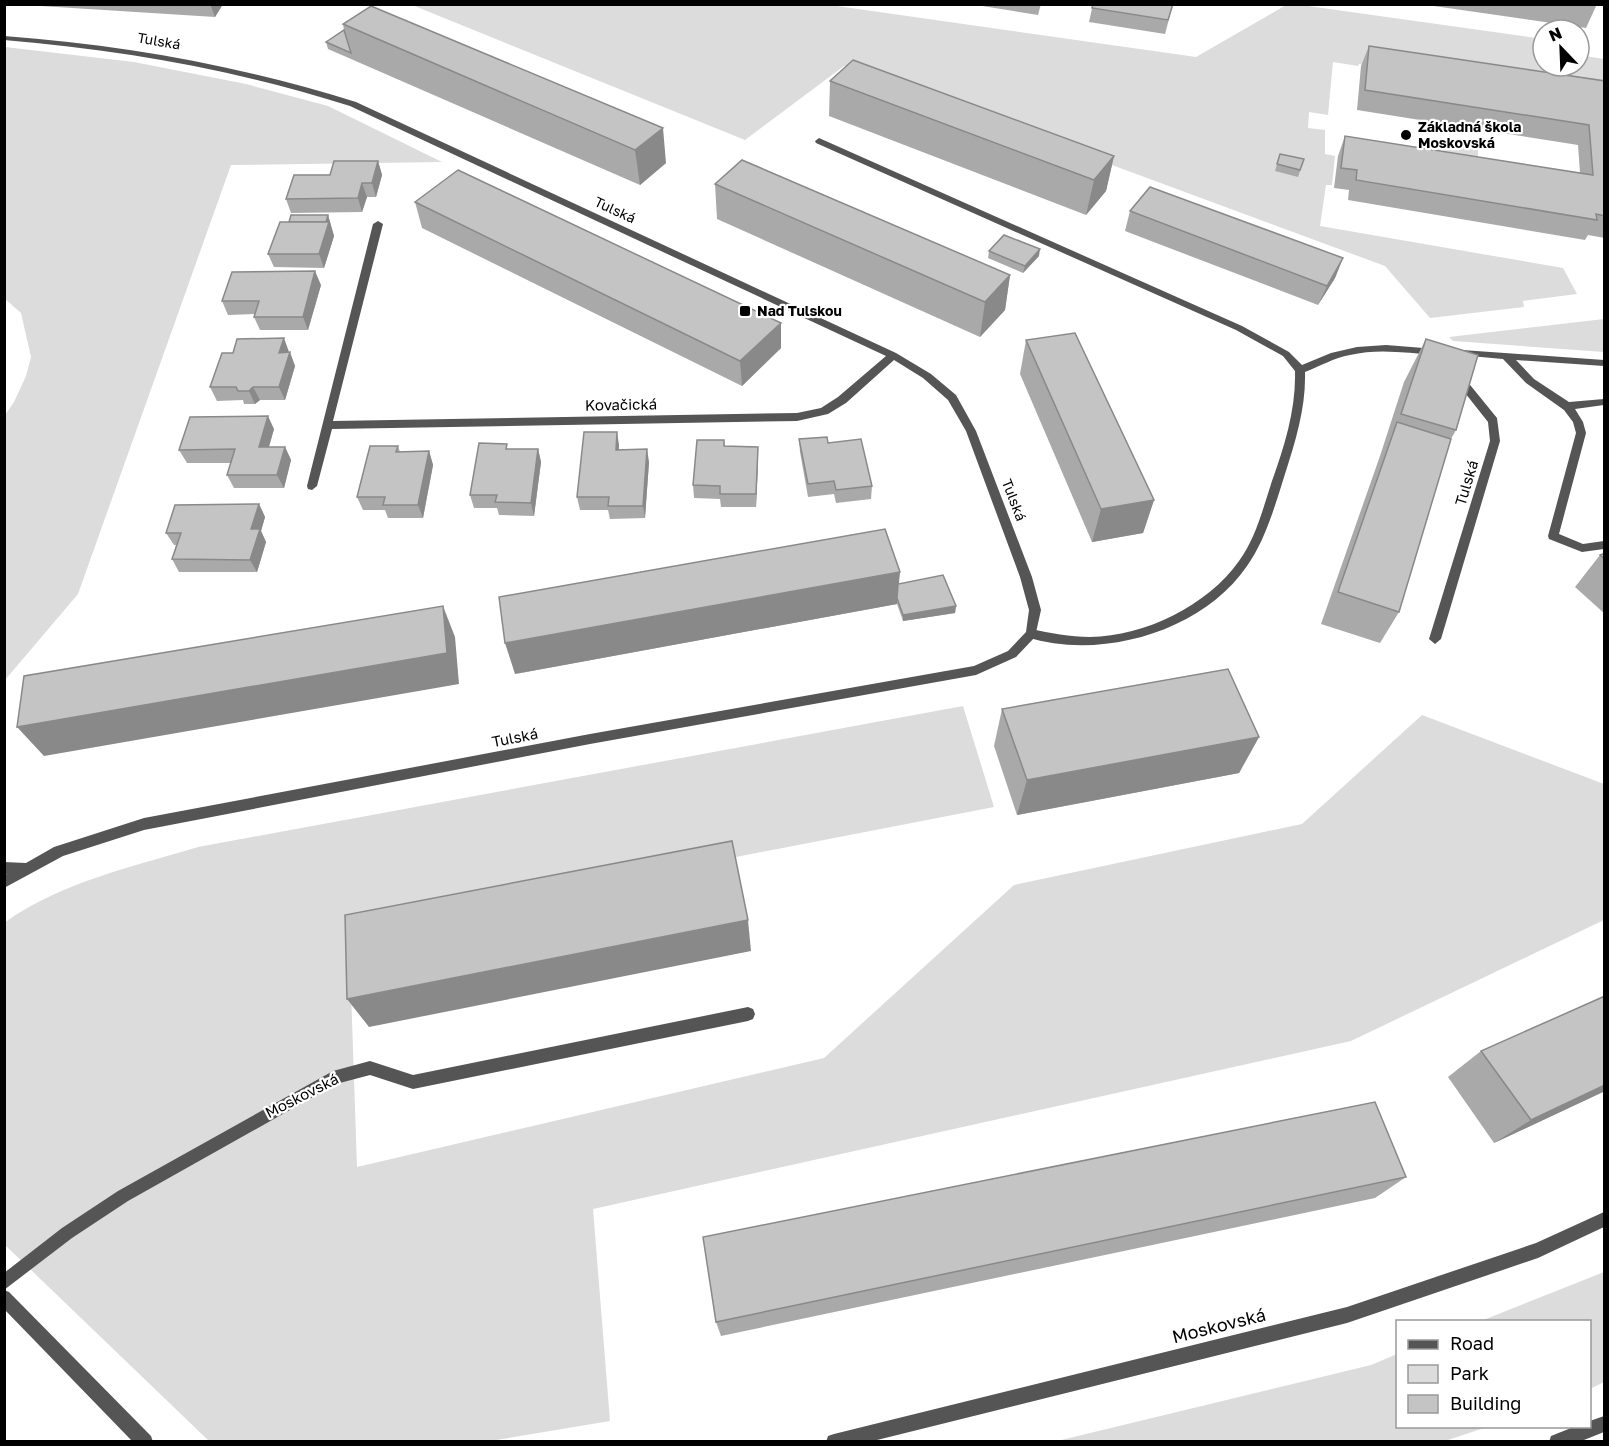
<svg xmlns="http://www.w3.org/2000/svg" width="1609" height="1446" font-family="'Golos Text',sans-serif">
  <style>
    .green { fill: #dcdcdc }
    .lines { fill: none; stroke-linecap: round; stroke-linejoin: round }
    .service { fill: #555; fill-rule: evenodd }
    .minor { fill: #555; fill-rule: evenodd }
    .wall { fill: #a9a9a9 }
    .shaded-wall { fill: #898989 }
    .building { fill: #c4c4c4; stroke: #898989; stroke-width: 1.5 }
    .poi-dot { fill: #000; stroke: #fff; stroke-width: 2 }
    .labels { text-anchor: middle; stroke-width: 4.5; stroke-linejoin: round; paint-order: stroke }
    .far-street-label { font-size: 14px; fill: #000; stroke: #fff }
    .far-poi-label { font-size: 14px; font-weight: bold; fill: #000; stroke: #fff; text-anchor: start }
    .street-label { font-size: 15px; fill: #000; stroke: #fff }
    .near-street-label { font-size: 18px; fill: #000; stroke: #fff }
  </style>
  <rect width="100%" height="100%" fill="#fff"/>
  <g class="green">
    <polygon points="823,4 1196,57 1288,4 1301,5 1543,39 1543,66 1579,66 1579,55 1604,59 1604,101 1359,64 1358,66 1333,62 1328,115 1309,112 1308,128 1325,130 1325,154 1335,156 1332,185 1326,185 1320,226 1563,268 1577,294 1523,301 1524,307 1430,318 1385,266 844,66 745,140 412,5"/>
    <polygon points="5,47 134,62 246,84 328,106 442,162 231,165 78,594 5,680 5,415 14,402 26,376 31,357 21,313 5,299"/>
    <polygon points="1430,142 1478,150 1478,161 1430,154"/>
    <polygon points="1604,319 1604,352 1453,341 1449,337"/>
    <path d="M963,706l31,101 -645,125 8,235 467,-109 190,-173 288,-61 120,-109 182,69v136l-253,121 -758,168 17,212 -120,20h-281l-204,-196 -1,-322c57,-41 128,-56 194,-76z"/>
    <polygon points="1604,1272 1604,1382 1590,1389 1590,1322 1481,1321"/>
    <polygon points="1397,1354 1398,1426 1487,1427 1442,1442 1057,1441 1371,1365"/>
  </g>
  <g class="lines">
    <g class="service">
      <path d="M819,138l423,188 47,26 13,13 29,-12 26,-6 29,-2 50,4 5,3 -5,3c-28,-2 -58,-7 -86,0 -16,3 -30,11 -45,17 1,35 -9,68 -20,102 -10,31 -19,65 -38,92 -44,65 -146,95 -220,71l-2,-3 6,-5c19,4 39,8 59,8 55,-1 117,-31 149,-76 17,-23 24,-53 33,-80 13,-36 24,-72 23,-110l-12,-15 -47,-26 -420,-187 -1,-2z"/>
      <polygon points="1462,350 1604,360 1604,366 1516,360 1534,379 1569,402 1604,399 1604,405 1575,409 1583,422 1586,433 1559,534 1583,544 1604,541 1604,549 1582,552 1549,539 1548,536 1576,433 1573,422 1564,410 1526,383 1503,359 1459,355 1459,351"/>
      <polygon points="1458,374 1462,375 1497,418 1500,441 1441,639 1435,644 1429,639 1490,441 1488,422 1454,379 1454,375"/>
      <polygon points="748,1007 753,1009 755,1014 753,1019 748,1021 413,1089 370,1075 336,1084 128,1201 72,1238 4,1290 4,1273 62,1228 118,1191 333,1071 370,1061 413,1075"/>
    </g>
    <g class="minor">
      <path d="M4,36c121,9 237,30 352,66l540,251 35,21 25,21 20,36 56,146 9,33 -6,27 -19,20 -40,18 -386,69 -446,86 -81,26 -59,32v-13l3,-1h-3v-12l22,1 28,-16 90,-29 446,-84 384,-68 34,-15 18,-19 3,-22 -9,-33 -54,-146 -18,-31 -25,-22 -29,-18 -48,43 -18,11 -31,7 -465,8 -15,57 -5,4 -4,-1 -1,-3 66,-262 5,-3 5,3 -50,197 464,-8 24,-5 17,-11 48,-41 -536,-250c-113,-36 -227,-56 -346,-66z"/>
      <polygon points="1604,1212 1604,1227 1538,1258 1347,1323 869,1442 826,1442 828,1436 834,1434 1347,1307 1536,1243"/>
      <polygon points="4,1290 9,1292 151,1436 153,1442 133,1442 4,1309"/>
      <polygon points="1604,1416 1604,1432 1579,1442 1549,1442 1551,1436 1576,1426 1590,1426 1590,1421"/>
    </g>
  </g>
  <g class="wall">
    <polygon points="9,4 223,4 215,17"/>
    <polygon points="970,4 1041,4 1038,15"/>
    <polygon points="1093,4 1173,4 1165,34 1089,22"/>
    <polygon points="1420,4 1597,4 1586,28"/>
    <polygon points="343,24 666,163 640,185 328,49 326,42 344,30"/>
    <polygon points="1369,46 1605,81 1605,238 1588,235 1585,240 1348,200 1349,190 1334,188 1338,156 1345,136 1580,173 1578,145 1357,110 1361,66"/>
    <polygon points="830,81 1114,156 1106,191 1086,215 829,116"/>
    <polygon points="1280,154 1304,159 1298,177 1275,171"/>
    <polygon points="378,161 382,175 376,197 367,197 362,212 291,213 286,199 330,175"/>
    <polygon points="715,184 1010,275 1005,310 980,337 717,219"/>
    <polygon points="415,202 781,323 781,348 742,386 422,228"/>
    <polygon points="1130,211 1343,258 1335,278 1318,305 1125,231"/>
    <polygon points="328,215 334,236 324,268 274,267 268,254 289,222"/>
    <polygon points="989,251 1039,256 1023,273 988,258"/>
    <polygon points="321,285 308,330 260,330 254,317 254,314 228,315 222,301"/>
    <polygon points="1426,339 1456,430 1451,439 1399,612 1380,643 1321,624 1380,456 1404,382"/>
    <polygon points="1026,340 1154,500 1143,533 1092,542 1020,374"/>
    <polygon points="289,352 295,366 285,400 260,400 255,404 244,404 243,400 217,401 210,387"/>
    <polygon points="274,429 269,447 285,447 291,460 284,488 234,488 227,475 231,463 187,463 179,450"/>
    <polygon points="799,439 828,443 872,486 871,499 836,503 834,494 808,497 800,452"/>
    <polygon points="724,440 725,446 758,447 758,460 756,507 721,507 720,499 694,498 693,485"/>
    <polygon points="619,445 619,450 649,462 645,518 610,519 608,510 580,510 577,497"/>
    <polygon points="398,446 400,452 429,451 433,465 423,518 388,518 385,510 363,510 357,497"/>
    <polygon points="508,449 538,449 541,462 534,516 499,515 497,508 474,508 470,495"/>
    <polygon points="259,504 265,517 261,531 266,542 257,572 179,572 172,559 176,545 174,545 166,533"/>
    <polygon points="1605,553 1605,614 1575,587 1600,555"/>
    <polygon points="898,584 956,606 955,613 903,621 897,604 515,674"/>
    <polygon points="1002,709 1259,737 1239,773 1017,815 994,746"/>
    <polygon points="1481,1051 1605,1091 1494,1143 1448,1077"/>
    <polygon points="1406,1177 1375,1198 721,1336 716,1322"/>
  </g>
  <g class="shaded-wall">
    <polygon points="210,4 223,4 215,17"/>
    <polygon points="663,128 666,163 640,185 635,150"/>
    <polygon points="1114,156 1106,191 1086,215 1094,180"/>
    <polygon points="378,161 382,175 376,197 372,183"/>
    <polygon points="362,183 367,197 362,212 358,198"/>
    <polygon points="328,215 334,236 324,268 319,254 324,229"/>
    <polygon points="1040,249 1039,256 1023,273 1025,266"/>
    <polygon points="1343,258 1335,278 1318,305 1327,286"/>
    <polygon points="315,271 321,285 308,330 303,317"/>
    <polygon points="1010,275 1005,310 980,337 985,302"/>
    <polygon points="781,323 781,348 742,386 740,361"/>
    <polygon points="284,338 289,352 285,366 279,353"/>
    <polygon points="290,352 295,366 285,400 279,387"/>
    <polygon points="253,387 260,400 255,404 249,391"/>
    <polygon points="268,416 274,429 265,460 259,447"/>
    <polygon points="617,432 619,445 618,463 616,450"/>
    <polygon points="285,447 291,460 284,488 277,475"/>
    <polygon points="758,447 758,460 756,507 756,494"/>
    <polygon points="538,449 541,462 534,516 531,503"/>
    <polygon points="647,449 649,462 645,518 643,506"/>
    <polygon points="429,451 433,465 423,518 418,505"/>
    <polygon points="1154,500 1143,533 1092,542 1101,509"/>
    <polygon points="259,504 265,517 261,531 266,542 257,572 250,560 251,529"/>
    <polygon points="900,572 897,604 515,674 505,643"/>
    <polygon points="443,606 455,637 459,684 44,756 17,727"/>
    <polygon points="956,606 955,613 903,621 903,615"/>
    <polygon points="1259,737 1239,773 1017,815 1027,780"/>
    <polygon points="748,920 751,951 369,1027 347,999"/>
    <polygon points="1605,1085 1605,1091 1494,1143 1531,1120"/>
  </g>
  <g class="building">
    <polygon points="1093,4 1173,4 1168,20 1092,8"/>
    <polygon points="371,6 663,128 635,150 343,24"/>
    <polygon points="344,30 351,53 326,42"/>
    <polygon points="1369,46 1605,81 1605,216 1596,214 1597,220 1356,180 1357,170 1341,168 1345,136 1593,175 1589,125 1365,90"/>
    <polygon points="853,60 1114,156 1094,180 830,81"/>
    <polygon points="1280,154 1304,159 1300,170 1277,164"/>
    <polygon points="742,160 1010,275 985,302 715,184"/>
    <polygon points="334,161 378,161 372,183 362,183 358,198 286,199 294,175 330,175"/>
    <polygon points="458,170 781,323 740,361 415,202"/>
    <polygon points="1150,187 1343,258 1327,286 1130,211"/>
    <polygon points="291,215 328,215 326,222 289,222"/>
    <polygon points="280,222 329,222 319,254 268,254"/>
    <polygon points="1004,235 1040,249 1025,266 989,251"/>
    <polygon points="315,271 303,317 254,317 259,301 222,301 232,272"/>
    <polygon points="1075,333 1154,500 1101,509 1026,340"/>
    <polygon points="284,338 279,353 290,352 279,387 253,387 249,391 238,391 236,387 210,387 222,353 233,353 237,339"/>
    <polygon points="1426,339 1478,355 1456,430 1401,414"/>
    <polygon points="268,416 259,447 285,447 277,475 227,475 235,449 179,450 190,417"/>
    <polygon points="1397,422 1451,439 1399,612 1338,592"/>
    <polygon points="584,432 617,432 616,450 647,449 643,506 608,506 609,497 577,497"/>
    <polygon points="827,437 828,443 861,439 872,486 836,490 834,481 808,484 799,439"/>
    <polygon points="697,440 724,440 724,446 758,447 756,494 720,494 720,486 693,485"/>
    <polygon points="479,443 507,444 506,449 538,449 531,503 495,502 497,495 470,495"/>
    <polygon points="370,446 398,446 396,452 429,451 418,505 383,505 385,497 357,497"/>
    <polygon points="259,504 251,529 260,529 250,560 172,559 181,533 166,533 175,505"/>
    <polygon points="885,529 900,572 505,643 499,597"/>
    <polygon points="1605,553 1605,559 1600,555"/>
    <polygon points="943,575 956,606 903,615 897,598 898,584"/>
    <polygon points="443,606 447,653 17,727 24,676"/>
    <polygon points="1228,669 1259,737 1027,780 1002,709"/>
    <polygon points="732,841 748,920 347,999 345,915"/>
    <polygon points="1605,996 1605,1085 1531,1120 1481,1051"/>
    <polygon points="1375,1102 1406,1177 716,1322 703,1237"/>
  </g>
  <g class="poi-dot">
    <circle cx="1406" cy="135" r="6"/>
    <rect x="739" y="305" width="12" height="12" rx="3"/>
  </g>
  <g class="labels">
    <g class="far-street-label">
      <text transform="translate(159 41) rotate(10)" y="5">Tulská</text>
      <text transform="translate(615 210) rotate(25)" y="5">Tulská</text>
      <text transform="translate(1014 500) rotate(69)" y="5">Tulská</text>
    </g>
    <g class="far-poi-label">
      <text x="1418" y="132">Základná škola<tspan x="1418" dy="16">Moskovská</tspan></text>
      <text x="757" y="316">Nad Tulskou</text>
    </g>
    <g class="street-label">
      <text transform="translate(621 405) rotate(-1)" y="5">Kovačická</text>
      <text transform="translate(1467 483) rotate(-73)" y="5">Tulská</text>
      <text transform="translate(515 738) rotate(-11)" y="5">Tulská</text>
      <text transform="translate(302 1096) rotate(-27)" y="5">Moskovská</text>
    </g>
    <g class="near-street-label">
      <text transform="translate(1219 1326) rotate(-14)" y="6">Moskovská</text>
    </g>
  </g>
  <rect width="1609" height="1446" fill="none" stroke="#000000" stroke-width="12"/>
  <rect x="1396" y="1320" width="195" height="108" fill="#ffffff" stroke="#999999" stroke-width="1.5"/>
  <rect x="1408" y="1340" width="30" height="9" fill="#555555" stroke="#999999" stroke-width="1.5"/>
  <text x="1450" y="1350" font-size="18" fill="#000000">Road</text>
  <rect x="1408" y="1365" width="30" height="18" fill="#dcdcdc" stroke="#999999" stroke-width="1.5"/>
  <text x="1450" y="1380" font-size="18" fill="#000000">Park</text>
  <rect x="1408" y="1395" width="30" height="18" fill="#c4c4c4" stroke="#999999" stroke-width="1.5"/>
  <text x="1450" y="1410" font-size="18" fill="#000000">Building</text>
  <g transform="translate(1561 48) rotate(337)"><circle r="28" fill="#ffffff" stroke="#999999" stroke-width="1.5"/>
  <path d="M0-4.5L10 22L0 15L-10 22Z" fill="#000000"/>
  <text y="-9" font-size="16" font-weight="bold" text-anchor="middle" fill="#000000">N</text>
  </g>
</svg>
